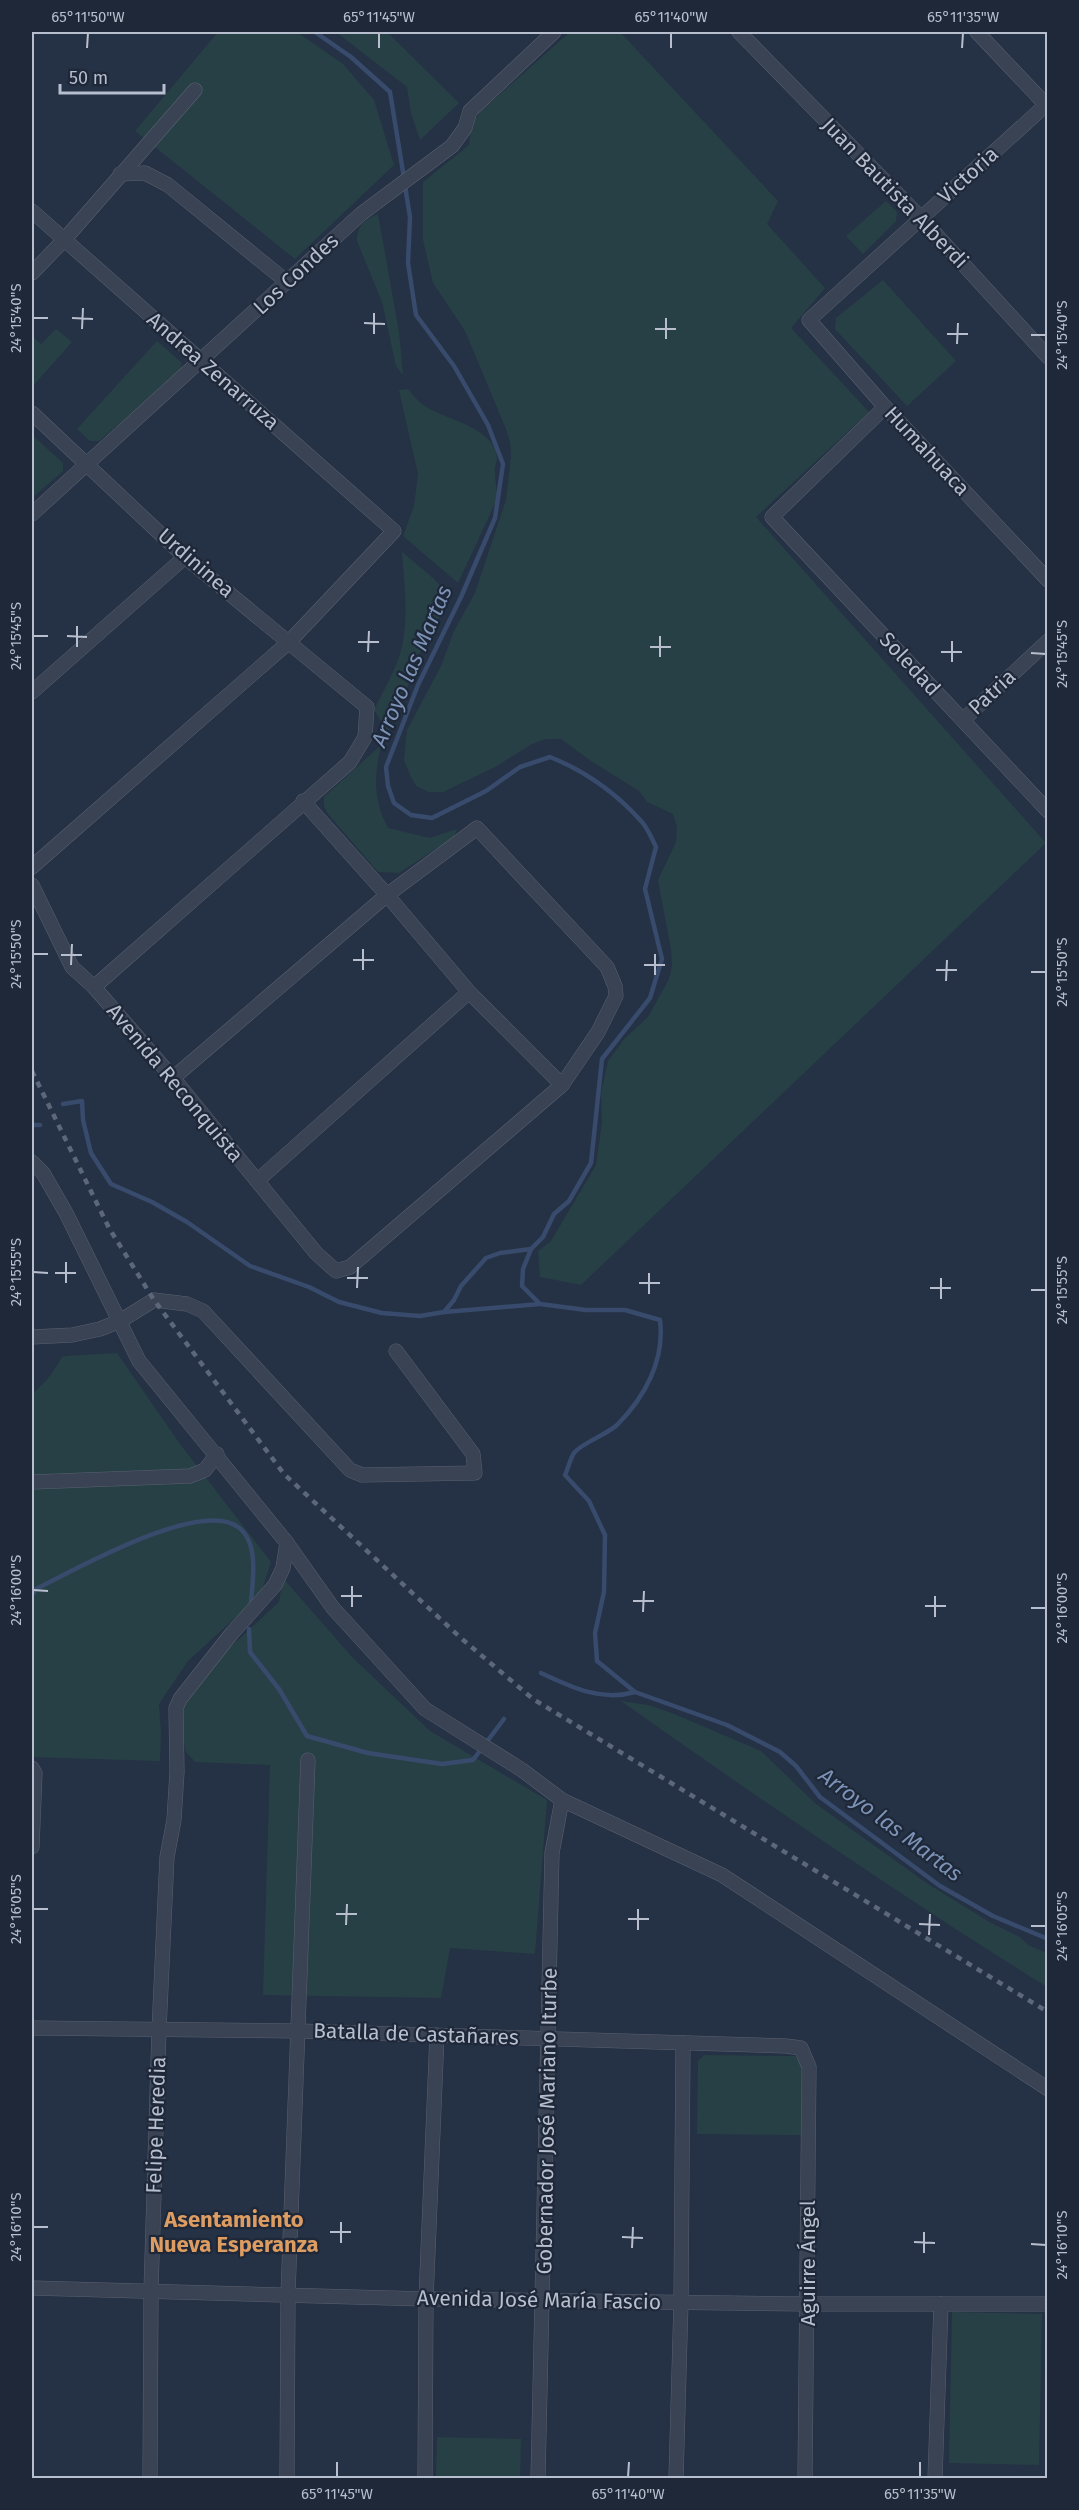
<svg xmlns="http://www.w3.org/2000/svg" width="1079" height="2510" font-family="'Fira Sans',sans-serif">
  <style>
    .green { fill: #274045 }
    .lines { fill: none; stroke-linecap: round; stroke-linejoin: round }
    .stream { stroke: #384b6c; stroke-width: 4.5 }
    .street-casing { stroke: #586171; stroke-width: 15 }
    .street { stroke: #3a4353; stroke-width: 14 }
    .rail { stroke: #5c677b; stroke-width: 4.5; stroke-dasharray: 6 6; stroke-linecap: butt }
    .ticks { fill: none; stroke: #b7becd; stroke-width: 2 }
    .labels { text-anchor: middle; stroke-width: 4.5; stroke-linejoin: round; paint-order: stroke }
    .street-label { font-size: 21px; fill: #b7becd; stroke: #1e2839 }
    .water-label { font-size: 22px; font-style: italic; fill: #7c92b6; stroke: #1e2839 }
    .neighbourhood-label { font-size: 22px; font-weight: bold; fill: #dd9d62; stroke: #1e2839 }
    .neatline { fill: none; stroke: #b7becd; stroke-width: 2 }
    .ticks-label { font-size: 15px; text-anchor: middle; fill: #b7becd }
  </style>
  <rect width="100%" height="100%" fill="#253144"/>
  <g class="green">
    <polygon points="218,32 297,32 343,64 374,100 394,165 295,259 135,131"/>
    <polygon points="336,32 387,32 459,103 420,140 411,113 407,87"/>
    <polygon points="570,32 620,32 778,201 767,224 825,288 791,328 869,412 756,517 1046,843 581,1285 540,1277 538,1251 551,1241 596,1165 602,1122 601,1093 608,1061 625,1038 648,1017 669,979 672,965 671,950 658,880 676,842 677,827 673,814 647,802 639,791 591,761 561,739 546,739 532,744 495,767 443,792 429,792 416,786 409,773 404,760 407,730 441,666 454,631 475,593 506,500 511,457 510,442 506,429 465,331 433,283 423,240 423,182 469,145 471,125 480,112"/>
    <polygon points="886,201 897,212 896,221 863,254 846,236"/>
    <path d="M378,214l21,118 4,43 -7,-9 -14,-64 -25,-61c0,-16 8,-21 21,-27z"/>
    <polygon points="883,280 956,361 907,406 835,329 836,318"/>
    <polygon points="56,329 72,342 32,387 32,336 41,344"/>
    <polygon points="157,341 182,363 181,371 99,441 90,441 77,429"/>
    <path d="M408,389c6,7 11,14 20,19 19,11 68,21 69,50 0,4 -3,9 -2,13 0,10 2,18 2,28l-39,84 -55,-47 11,-30 4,-32 -19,-84z"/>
    <polygon points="32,435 63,463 63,471 32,498"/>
    <path d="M402,552l31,26 18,19 -32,57 -20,57 -11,21 -14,-22c10,-21 23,-41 28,-64 7,-30 2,-64 0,-94z"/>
    <path d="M381,745c-7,30 -8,55 7,83l42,10 27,-9 -3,8 -55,36 -21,-1 -50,-58 -4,-8v-9z"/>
    <polygon points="117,1353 180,1444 271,1562 260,1595 188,1661 159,1704 161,1733 160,1761 32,1757 32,1395 50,1376 63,1356"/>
    <polygon points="283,1578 352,1657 430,1731 547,1800 535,1954 450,1948 441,1998 263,1995 270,1765 195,1762 186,1752 176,1708 210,1666 279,1602"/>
    <path d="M621,1701l27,4 24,8 89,38 55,53 112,80 63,39 29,14 8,8 19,8v34c-144,-90 -286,-187 -426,-286z"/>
    <polygon points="704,2055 795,2056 801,2062 801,2135 697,2134 698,2061"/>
    <polygon points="952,2312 1042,2314 1039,2465 949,2463"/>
    <polygon points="437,2437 521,2439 520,2478 436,2478"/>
  </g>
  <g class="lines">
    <g class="stream">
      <polyline points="315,32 351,57 390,92 404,178"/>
      <path d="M405,186l5,31 -2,46 8,52 38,51 34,59 15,39 -8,54 -34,79 -43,88 -32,82 2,19 6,17 17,12 21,3 54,-27 34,-24 30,-10c35,14 67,37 92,65 6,7 10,17 14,25l-11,42 17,70 -12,39 -48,61 -11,104 -22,38 -15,13 -11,23 -12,12 -8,20 -1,17 18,18 46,6h39l35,10c5,40 -15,77 -43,105 -11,10 -35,18 -43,28 -4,6 -6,16 -9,22l24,26 16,34 -1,57 -9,41 2,28 38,31 92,33 53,27 16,14 24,31 120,89 53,30 55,23"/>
      <polyline points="63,1104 82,1101 83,1120 91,1153 111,1184 152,1202 187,1222 250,1266 309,1287 339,1302 382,1313 420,1316 444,1312 454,1300 461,1286 486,1258 500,1253 531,1249"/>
      <polyline points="32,1125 40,1125"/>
      <polyline points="444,1312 540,1304"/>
      <path d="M32,1595l4,-6c39,-19 163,-90 202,-62 21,15 15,52 13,74"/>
      <polyline points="249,1629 250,1652 279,1689 307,1736 368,1753 442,1764 473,1760 504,1719"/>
      <path d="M541,1673c30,14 60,29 94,19"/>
    </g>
    <defs>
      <g id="street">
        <polyline points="739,32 921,218 1048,357"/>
        <polyline points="977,32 1048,107"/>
        <polyline points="1048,103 809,320 885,407 1048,580"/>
        <polyline points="120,174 145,173 168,185 287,282"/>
        <polyline points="32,211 394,531 289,642 32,867"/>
        <polyline points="32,273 64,240 195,90"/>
        <polyline points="885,407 772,517 1048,811"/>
        <polyline points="32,413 185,557 367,707 365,737 350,762 94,987"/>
        <polyline points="32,514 361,214 452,146 465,128 470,111 554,32"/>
        <polyline points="32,692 185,557"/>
        <polyline points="963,720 1048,641"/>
        <polyline points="303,801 387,895 469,992 562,1085"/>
        <polyline points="32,885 72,967 94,987 173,1078 316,1253 336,1271 350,1267 562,1085 598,1032 616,996 615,986 607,967 477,828 387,895 173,1078"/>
        <polyline points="32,1162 43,1173 66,1213 139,1361 287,1543 333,1608 425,1709 522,1770 562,1800 722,1875 1048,2089"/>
        <polyline points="257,1181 469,992"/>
        <polyline points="32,1337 72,1335 100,1329 120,1321 154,1300 187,1304 203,1311 216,1325 350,1470 362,1475 475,1473 473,1454 396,1351"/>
        <polyline points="32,1482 190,1476 205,1470 217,1454"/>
        <polyline points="32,1768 35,1773 32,1847"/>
        <polyline points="32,2028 298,2031 786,2046 801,2048 809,2067 805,2478"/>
        <polyline points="32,2288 426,2299 808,2304 1048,2304"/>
        <polyline points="150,2478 151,2291 159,2030 167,1857 174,1820 177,1772 176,1708 180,1699 232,1633 275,1585 283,1568 287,1543"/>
        <polyline points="287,2478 288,2294 308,1760"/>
        <polyline points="425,2478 426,2299 437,2035"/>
        <polyline points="538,2478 552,1853 562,1800"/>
        <polyline points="676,2478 681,2302 683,2043"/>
        <polyline points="935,2478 941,2304"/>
      </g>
    </defs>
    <use href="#street" class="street-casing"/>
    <use href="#street" class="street"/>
    <polyline class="rail" points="32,1071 109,1228 154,1300 284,1474 462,1639 533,1699 1048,2012"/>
  </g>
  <path class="ticks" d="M87,48l1,-15M379,48v-15M671,48v-15M962,48l1,-15M33,318h15M72,318l21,1M364,323l21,1M82,329l1,-21M655,329h21M374,334v-21M947,334h21M1031,335h15M666,339v-21M957,344l1,-21M33,636h15M67,636l20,1M358,642h21M77,647v-21M650,647h21M368,652l1,-21M941,652h21M1031,653l15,1M660,657v-21M952,662v-21M33,954h15M61,955h21M353,960h21M71,965l1,-21M644,965h21M363,970v-21M936,970h21M1031,972h15M655,975v-21M946,981l1,-21M33,1272l15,1M55,1273h21M347,1278h21M66,1283v-21M639,1283h21M357,1288l1,-21M930,1288h21M1031,1290h15M649,1294v-21M941,1299v-21M33,1590l15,1M341,1596h21M633,1601h21M925,1606h21M352,1607v-21M1031,1608h15M643,1612l1,-21M935,1617v-21M33,1909h15M336,1914h21M628,1919h21M919,1924l21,1M346,1925l1,-21M1031,1926h15M638,1930v-21M929,1935l1,-21M33,2227h15M330,2232h21M622,2237l21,1M914,2242l21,1M341,2243v-21M1031,2244l15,1M632,2248l1,-21M924,2253v-21M337,2477v-15M628,2477l1,-15M920,2477v-15"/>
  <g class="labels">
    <g class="street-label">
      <text transform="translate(968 175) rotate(-42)" y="7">Victoria</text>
      <text transform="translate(895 193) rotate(46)" y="7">Juan Bautista Alberdi</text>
      <text transform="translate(296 274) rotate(-43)" y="7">Los Condes</text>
      <text transform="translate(213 371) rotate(41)" y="7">Andrea Zenarruza</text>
      <text transform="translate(927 451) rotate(47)" y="7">Humahuaca</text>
      <text transform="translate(196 563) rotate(41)" y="7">Urdininea</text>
      <text transform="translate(910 664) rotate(47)" y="7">Soledad</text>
      <text transform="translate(992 692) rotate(-43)" y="7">Patria</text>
      <text transform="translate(175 1083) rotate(50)" y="7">Avenida Reconquista</text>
      <text transform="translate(416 2034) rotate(2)" y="7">Batalla de Castañares</text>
      <text transform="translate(547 2121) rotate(-89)" y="7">Gobernador José Mariano Iturbe</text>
      <text transform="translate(156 2125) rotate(-88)" y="7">Felipe Heredia</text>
      <text transform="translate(808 2263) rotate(-90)" y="7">Aguirre Ángel</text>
      <text transform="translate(539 2300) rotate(1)" y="7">Avenida José María Fascio</text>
    </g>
    <g class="water-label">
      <text transform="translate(411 666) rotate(-67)" y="8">Arroyo las Martas</text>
      <text transform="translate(891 1824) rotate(37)" y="8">Arroyo las Martas</text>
    </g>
    <g class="neighbourhood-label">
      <text x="234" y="2227">Asentamiento<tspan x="234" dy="25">Nueva Esperanza</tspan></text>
    </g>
  </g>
  <rect width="1079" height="2510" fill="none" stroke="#1e2839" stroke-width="66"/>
  <path d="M60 84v9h104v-9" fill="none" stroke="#b7becd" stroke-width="3"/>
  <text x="69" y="84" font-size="18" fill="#b7becd" stroke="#1e2839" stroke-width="4.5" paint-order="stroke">50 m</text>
  <rect x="33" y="33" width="1013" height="2444" class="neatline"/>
  <g class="ticks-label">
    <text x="88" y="22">65°11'50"W</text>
    <text x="379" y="22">65°11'45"W</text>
    <text x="671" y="22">65°11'40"W</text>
    <text x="963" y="22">65°11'35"W</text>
    <text transform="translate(16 318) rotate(-90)" y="5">24°15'40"S</text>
    <text transform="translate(1062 335) rotate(-90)" y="5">24°15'40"S</text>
    <text transform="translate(16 636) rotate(-90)" y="5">24°15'45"S</text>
    <text transform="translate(1062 654) rotate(-90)" y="5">24°15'45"S</text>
    <text transform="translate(16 954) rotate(-90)" y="5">24°15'50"S</text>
    <text transform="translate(1062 972) rotate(-90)" y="5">24°15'50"S</text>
    <text transform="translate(16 1272) rotate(-90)" y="5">24°15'55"S</text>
    <text transform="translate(1062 1290) rotate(-90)" y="5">24°15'55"S</text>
    <text transform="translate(16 1590) rotate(-90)" y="5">24°16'00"S</text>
    <text transform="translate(1062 1608) rotate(-90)" y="5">24°16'00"S</text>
    <text transform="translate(16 1909) rotate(-90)" y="5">24°16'05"S</text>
    <text transform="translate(1062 1926) rotate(-90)" y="5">24°16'05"S</text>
    <text transform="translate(16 2227) rotate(-90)" y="5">24°16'10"S</text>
    <text transform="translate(1062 2245) rotate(-90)" y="5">24°16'10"S</text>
    <text x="337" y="2499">65°11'45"W</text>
    <text x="628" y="2499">65°11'40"W</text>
    <text x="920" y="2499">65°11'35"W</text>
  </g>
</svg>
